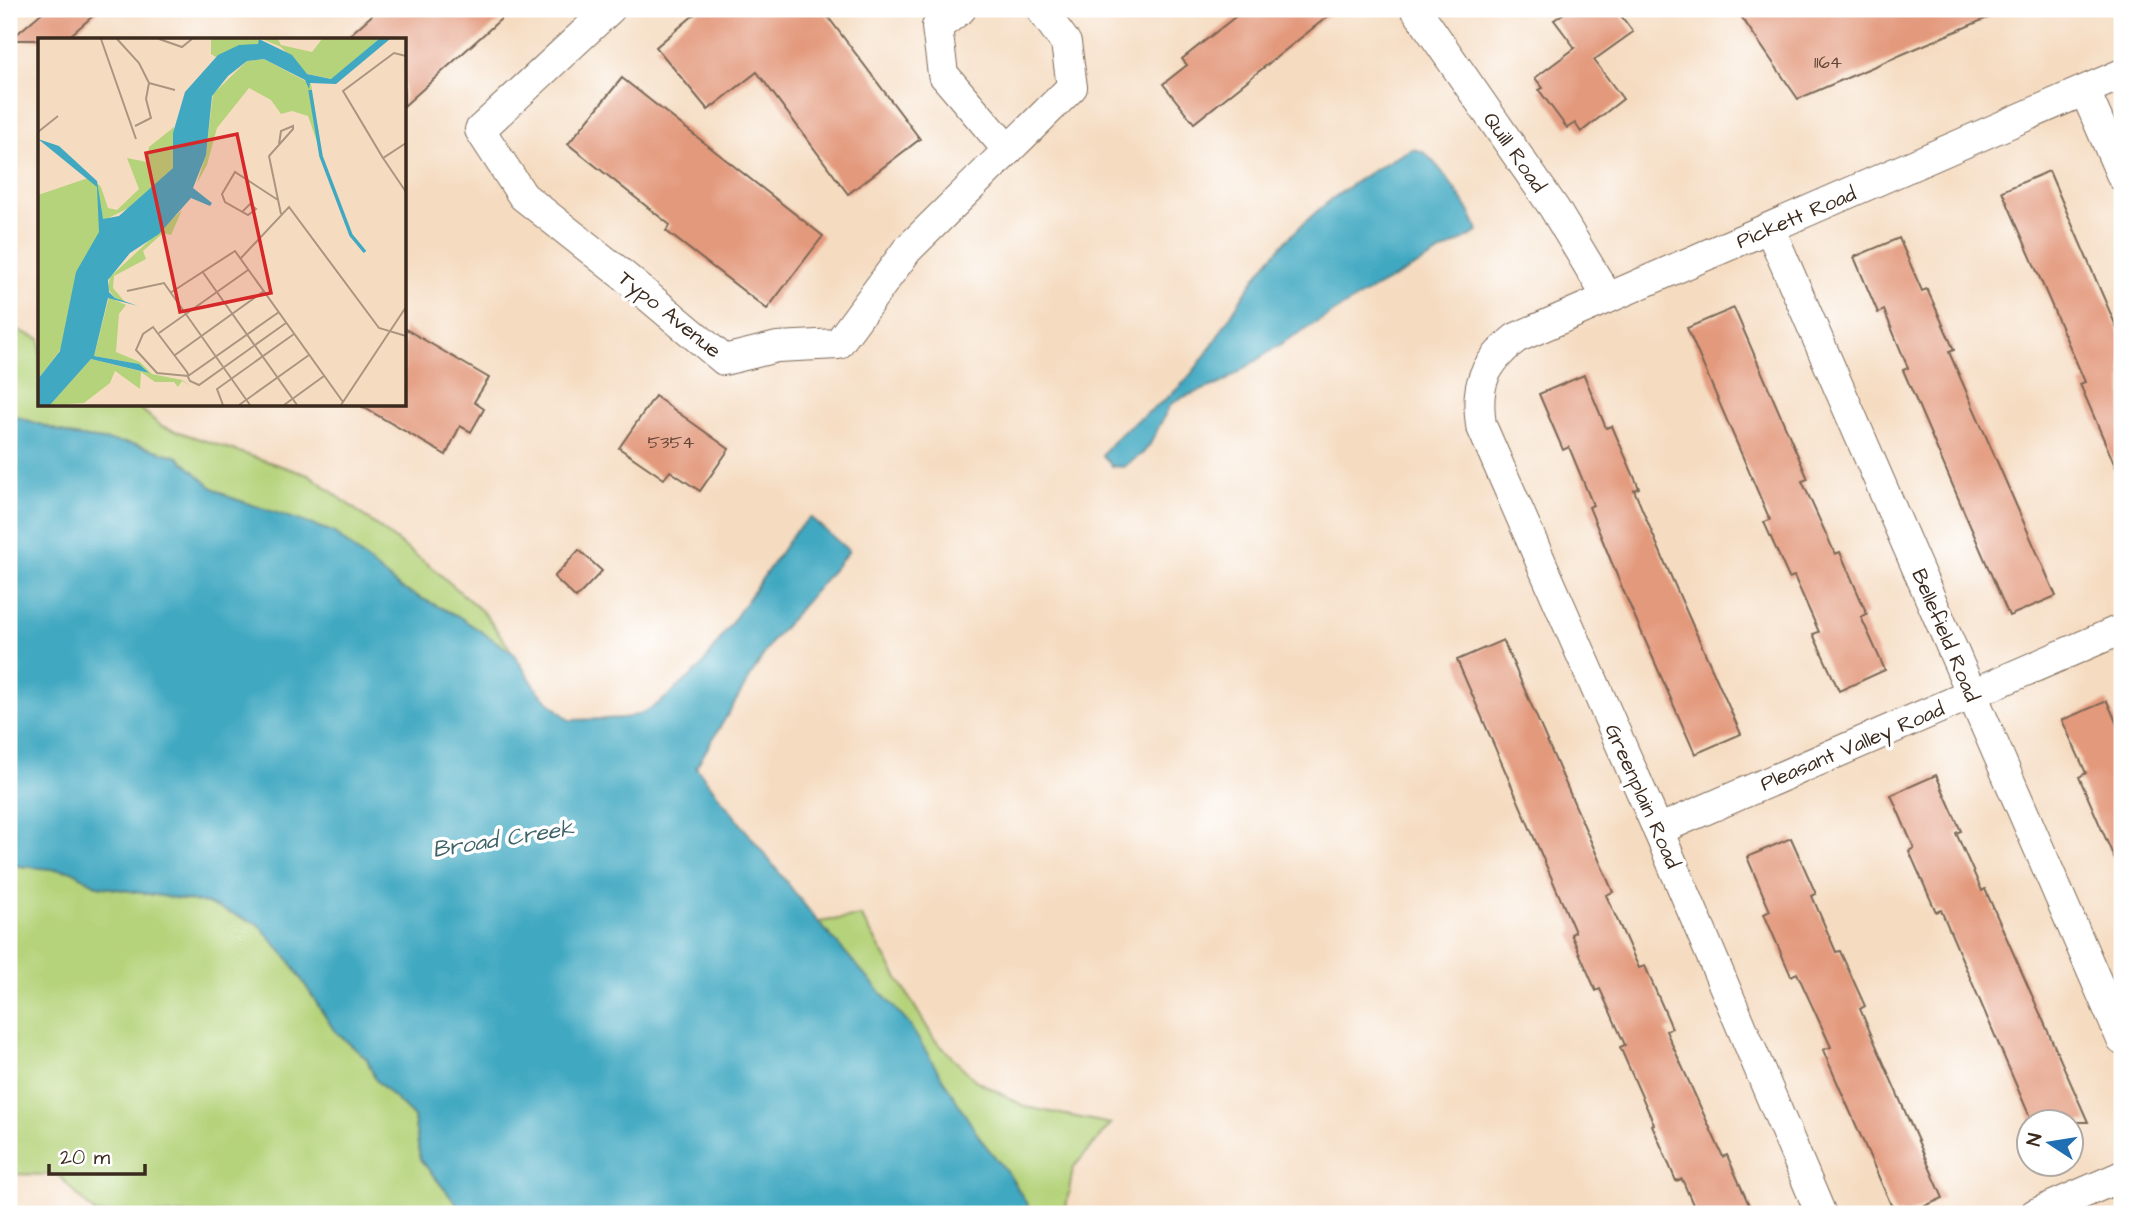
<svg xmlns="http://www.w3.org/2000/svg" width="2131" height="1223" font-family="'Architects Daughter',sans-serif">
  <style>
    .green { fill: #b5d37a; stroke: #787e4c; stroke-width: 2 }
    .water { fill: #41a8c1; stroke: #3e6970; stroke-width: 2 }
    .building { fill: #e3997c }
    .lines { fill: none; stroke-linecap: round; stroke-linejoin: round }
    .street-casing { stroke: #7c6857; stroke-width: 32 }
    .street { stroke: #fff; stroke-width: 30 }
    .labels { text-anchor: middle; stroke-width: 7; stroke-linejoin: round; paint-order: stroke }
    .number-label { font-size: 18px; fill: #654636 }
    .street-label { font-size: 21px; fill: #3b2a1e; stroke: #fff }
    .water-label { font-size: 23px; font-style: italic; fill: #3e6367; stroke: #fff }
    .inset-river { fill: none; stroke: #41a8c1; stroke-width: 3.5 }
    .inset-road { fill: none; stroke: #ab9580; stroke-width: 2 }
    .view { fill: #d62828; fill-opacity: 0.15; stroke: #d62828; stroke-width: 3.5 }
    .inset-edge { fill: none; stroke: #3b2a1e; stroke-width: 3.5 }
  </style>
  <rect width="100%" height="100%" fill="#fff"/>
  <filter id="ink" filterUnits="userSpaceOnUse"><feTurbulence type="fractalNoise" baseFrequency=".0143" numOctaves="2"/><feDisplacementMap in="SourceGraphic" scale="14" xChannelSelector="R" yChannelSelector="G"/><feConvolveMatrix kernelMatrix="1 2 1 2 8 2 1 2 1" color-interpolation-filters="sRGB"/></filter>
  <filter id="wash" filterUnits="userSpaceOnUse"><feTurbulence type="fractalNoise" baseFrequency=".00686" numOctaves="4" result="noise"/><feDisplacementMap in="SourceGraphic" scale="28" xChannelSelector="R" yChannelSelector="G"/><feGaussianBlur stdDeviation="1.57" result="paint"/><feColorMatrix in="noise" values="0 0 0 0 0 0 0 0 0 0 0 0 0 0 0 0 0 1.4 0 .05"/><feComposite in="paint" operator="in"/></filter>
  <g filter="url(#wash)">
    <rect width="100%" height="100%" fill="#f5dcc1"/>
    <g class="green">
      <polygon points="9,327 40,339 40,404 135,404 161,426 311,476 435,570 485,614 513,653 458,616 400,588 333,532 229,497 210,486 178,457 139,445 74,436 9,414"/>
      <polygon points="9,865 72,871 98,886 206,903 258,924 288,958 334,1030 367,1059 375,1079 414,1117 420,1159 465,1214 96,1214 58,1175 9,1174"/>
      <polygon points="861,916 934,1039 975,1080 1026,1107 1111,1124 1073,1168 1065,1214 1033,1214 1008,1173 981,1140 818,922"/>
    </g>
    <g class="water">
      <path d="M1412,149c2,0 9,2 11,3 15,11 52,62 55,80l-112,61 -79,47 -65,43 -41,15 -11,7 -21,41 -7,8 -19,13 -11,-1 -10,-11c23,-33 59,-46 83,-74 33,-37 53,-85 85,-122 39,-47 88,-83 142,-110z"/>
      <path d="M9,414l65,22 65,9 39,12 32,29 19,11 104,35 67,56 58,28 55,37 26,39 30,28c19,-1 41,0 60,-3 27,-5 52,-33 72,-50l92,-133 17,-17 39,34 -77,90 -76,126 122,155 91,102 72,116 27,33 25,41h-568l-45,-55 -6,-42 -39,-38 -8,-20 -33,-29 -46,-72 -30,-34 -52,-21 -108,-17 -26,-15 -63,-6z"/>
    </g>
    <g id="blocks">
      <g class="building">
        <polygon points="46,9 101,9 65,40 10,40"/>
        <polygon points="379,9 512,9 404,106 404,40 344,40"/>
        <polygon points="701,9 822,9 920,139 848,194 757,72 708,110 656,47"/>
        <polygon points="1245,9 1337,9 1194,123 1163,84 1187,65 1182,59"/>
        <polygon points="1570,9 1616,9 1633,32 1594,60 1623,99 1581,132 1575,123 1567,128 1539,90 1543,88 1535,78 1575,48 1554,20"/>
        <polygon points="1736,9 2008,9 1798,99"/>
        <polygon points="622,78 823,236 767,309 666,231 670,225 568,144"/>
        <polygon points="2049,171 2122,340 2122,482 2080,384 2085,382 2002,191"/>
        <polygon points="1899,238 1922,291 1927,289 1937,311 1954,350 1949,352 2056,596 2009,616 1903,370 1908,368 1884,310 1878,313 1854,257"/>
        <polygon points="1734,308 1808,479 1802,481 1835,554 1840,552 1867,614 1861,617 1885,670 1839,691 1813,634 1819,632 1794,576 1789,578 1764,522 1770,520 1687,328"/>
        <polygon points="404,328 489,378 474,402 484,409 471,432 460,426 446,455 358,404 404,404"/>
        <polygon points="1584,375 1606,428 1612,426 1639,488 1634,490 1665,563 1741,734 1695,754 1620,583 1589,507 1593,505 1569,447 1563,450 1539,394"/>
        <polygon points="655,396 729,449 700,491 670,471 664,479 619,448"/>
        <polygon points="579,550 602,571 576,598 554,577"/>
        <polygon points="1503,640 1613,892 1606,895 1639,968 1645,966 1672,1028 1666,1031 1723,1157 1727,1155 1753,1214 1697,1214 1682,1179 1676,1181 1652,1125 1654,1124 1620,1047 1625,1045 1600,989 1596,991 1571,934 1575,932 1457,660"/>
        <polygon points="2107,701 2122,736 2122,876 2079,777 2086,773 2062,720"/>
        <polygon points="1936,775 1961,831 1956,833 1982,891 1985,889 2088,1122 2032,1122 1941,910 1936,912 1909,851 1914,848 1891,795"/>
        <polygon points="1791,838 1816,894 1812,896 1836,952 1840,951 1865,1006 1860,1009 1943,1198 1907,1214 1895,1214 1823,1050 1831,1047 1797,973 1791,976 1764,914 1770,911 1747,857"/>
      </g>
    </g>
  </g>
  <g filter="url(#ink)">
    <use href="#blocks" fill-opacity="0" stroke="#7c6857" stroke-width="2"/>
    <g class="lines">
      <defs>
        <g id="street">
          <polyline points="610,9 480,130 523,196 624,276 724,360 777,347 838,344 907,250 1072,87 1066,43 1041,9"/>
          <polyline points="961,9 937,27 943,74 1008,150"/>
          <polyline points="1416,9 1554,208 1608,298"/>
          <polyline points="2085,91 2122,176"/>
          <polyline points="1770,229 2122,1040"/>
          <polyline points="1658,830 2122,629"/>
          <path d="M1821,1214l-163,-384 -177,-405c-6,-41 3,-61 35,-87l606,-264"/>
          <polyline points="2035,1214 2122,1176"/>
        </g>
      </defs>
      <use href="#street" class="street-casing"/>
      <use href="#street" class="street"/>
    </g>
  </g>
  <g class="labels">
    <g class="number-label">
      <text x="1828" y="68">1164</text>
      <text x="671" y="448">5354</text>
    </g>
    <g class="street-label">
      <text transform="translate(1515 152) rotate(55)" y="7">Quill Road</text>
      <text transform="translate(1796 217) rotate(-23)" y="7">Pickett Road</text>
      <text transform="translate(670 314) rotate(39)" y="7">Typo Avenue</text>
      <text transform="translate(1946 635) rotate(67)" y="7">Bellefield Road</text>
      <text transform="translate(1852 746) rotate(-23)" y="7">Pleasant Valley Road</text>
      <text transform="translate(1643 796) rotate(66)" y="7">Greenplain Road</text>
    </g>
    <g class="water-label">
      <text transform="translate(503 838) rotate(-9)" y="8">Broad Creek</text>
    </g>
  </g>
  <g transform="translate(38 38)">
    <rect width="368" height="368" fill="#f5dcc1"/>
    <path d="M173,1h48l1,4 -44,14 -5,-3zM224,1h16l3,6 31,7 10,-13h57l-47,40 -25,-5 -26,-27zM226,21l47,25 11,72 -14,-40 -16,-5 -11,3 -10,-14 -22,-12 -32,40 -10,37 -10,18 9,-29 7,-60 34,-33zM136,89l-1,41 -40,38 -29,14 -43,129 -23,30v-184l53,-18 10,10 7,21 9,2 22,-21 -12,-31 20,4 2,-15zM144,172l-11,25 -8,-2 -20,18 3,8 -32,17 -1,12 13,15 -11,-5 -7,-9 2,-12zM71,259l17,8 -7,9 -3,38 24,10 12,12 30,6 9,6 -9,-5 -4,6 -4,-5h-19l-14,-10 -1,17 -25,-18 -5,12 -26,20 -34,2 41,-46 57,14 -9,-9 -45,-8z" fill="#b5d37a"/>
    <path d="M221,1l33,16 15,19 24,5 48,-40h11l-54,45 -26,-1 -1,6 -4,-9 -41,-21 -17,2 -19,15 -16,20 -6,59 -13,33 19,15 -2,3 -19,-8 -32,36 -29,19 -22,27 1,12 6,6 23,8 -30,-8 -14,58 45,8 10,9 -58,-14 -41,46h-12v-26l22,-28 16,-79 23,-40 -2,-45 -59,-48 21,7 38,35 6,38 16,-3 54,-48v-35l12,-41 33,-37 21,-10 19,-1z" fill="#41a8c1"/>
    <path class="inset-river" d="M272,52l11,66 30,79 14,17"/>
    <path class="inset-road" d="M63,1l35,100M79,1l22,24 10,20 -3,16 5,19 -16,8M121,1l23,8 10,-8M368,18l-12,-3 -51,38 40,67 23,-15M111,45l26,7M0,94l20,-16M241,106l2,-13 12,-5v3l-24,27 12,58M345,120l23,34M204,174l8,-8 6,5 -8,6 -23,-13 -3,-8 13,-22 43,28M203,220l48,-51 90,121 27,8M164,233l95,134M89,253l37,-8 86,122M132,255l65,-42 108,151M241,274l-91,64 -31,-3 -21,-23 7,-16 10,-7 34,45 1,2v3l2,4 9,4 87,-62M121,295l89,-63M137,317l89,-64M185,367l-6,-16 77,-55M201,367l70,-50M246,367l40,-29M303,367l65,-98"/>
    <path class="view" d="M199,96l34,159 -91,19 -34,-159z"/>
    <rect width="368" height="368" class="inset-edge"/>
  </g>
  <rect width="2131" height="1223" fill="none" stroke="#fff" stroke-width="35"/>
  <g transform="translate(2050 1143) rotate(282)"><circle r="33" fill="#ffffff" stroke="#b1aaa5" stroke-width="2"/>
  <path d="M0-5L12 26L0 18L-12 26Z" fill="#1f6fb2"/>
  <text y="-10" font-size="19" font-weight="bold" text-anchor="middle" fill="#3b2a1e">N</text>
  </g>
  <path d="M49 1164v10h96v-10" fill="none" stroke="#3b2a1e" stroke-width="3.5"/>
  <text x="60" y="1164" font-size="21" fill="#3b2a1e" stroke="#ffffff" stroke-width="5" paint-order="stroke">20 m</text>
</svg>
